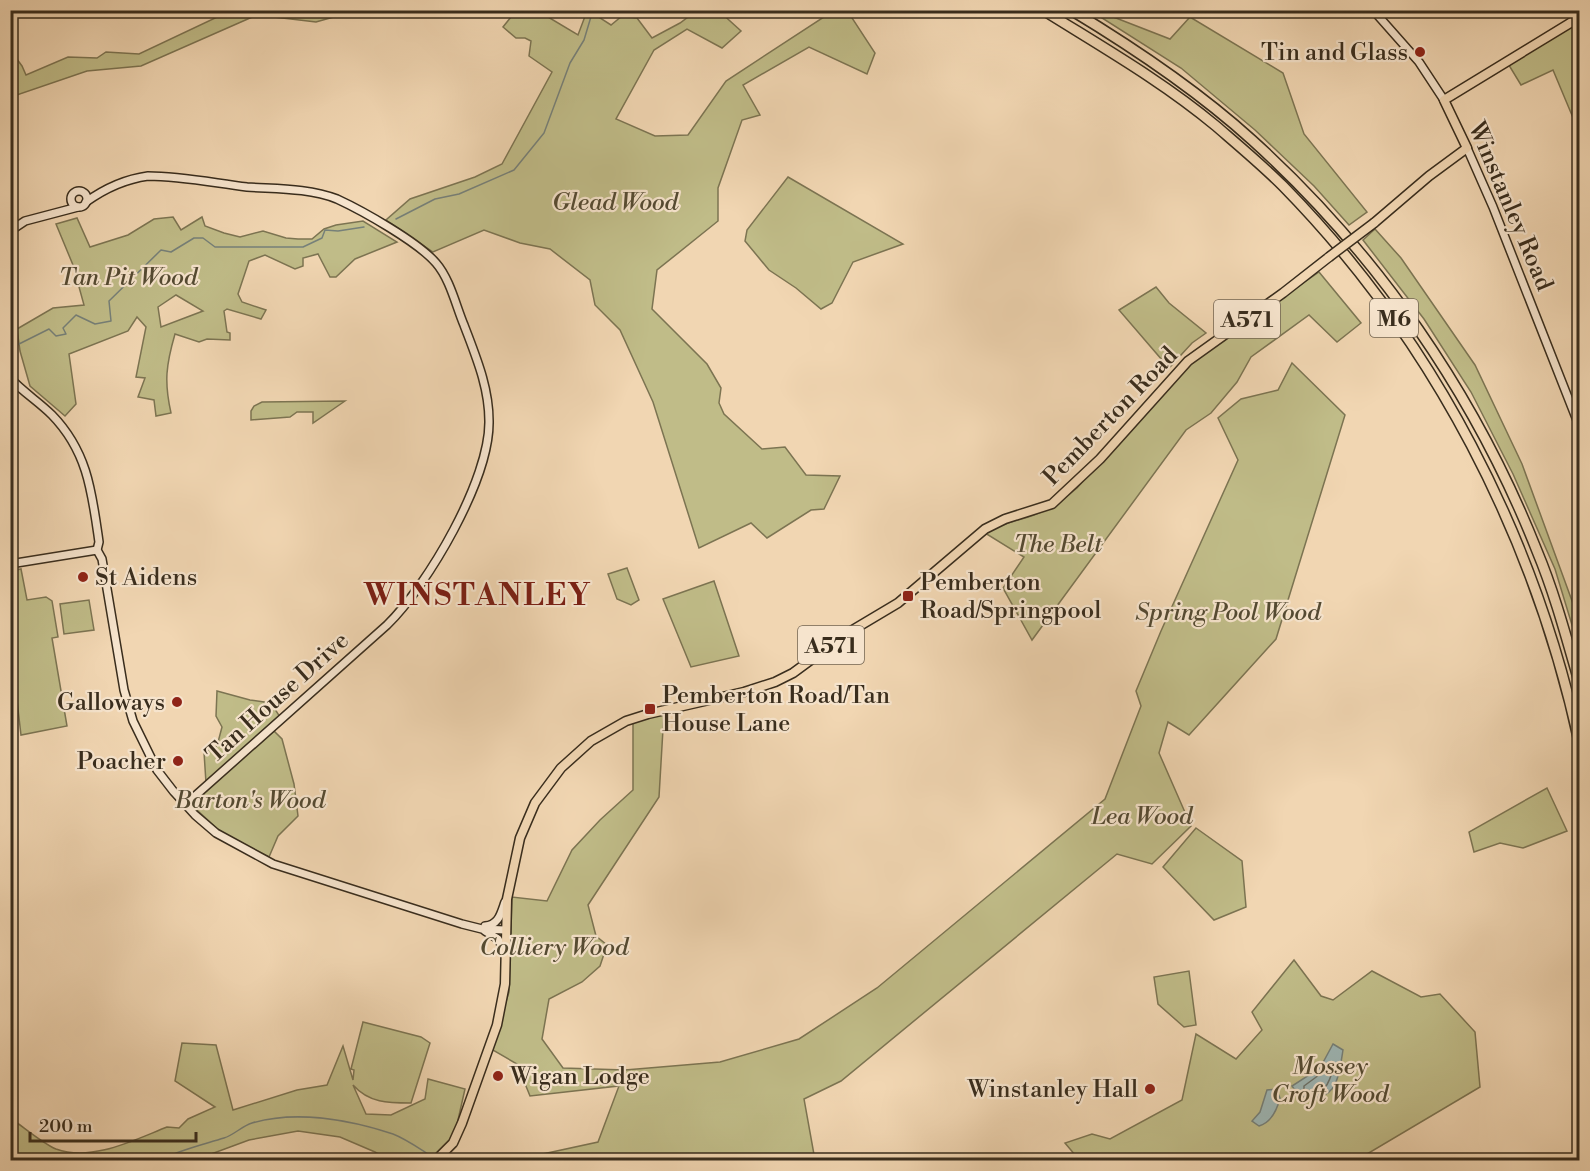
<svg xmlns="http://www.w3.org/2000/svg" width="1590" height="1171" font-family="'Libre Bodoni',serif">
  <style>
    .green { fill: #c0bc88; stroke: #7c7452; stroke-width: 1.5; fill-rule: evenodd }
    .water { fill: #9eb7b6; stroke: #768079; stroke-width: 1.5 }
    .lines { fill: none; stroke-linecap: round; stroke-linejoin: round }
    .shore { stroke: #6c726a; stroke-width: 1.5 }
    .stream { stroke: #768079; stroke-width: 1.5 }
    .secondary-casing { stroke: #392d1d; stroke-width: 10 }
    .primary-casing { stroke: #392d1d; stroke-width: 11 }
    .highway-casing { stroke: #392d1d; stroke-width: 12 }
    .secondary { stroke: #f6e4cd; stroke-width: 7 }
    .primary { stroke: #f1d6b2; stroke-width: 8 }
    .highway { stroke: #f1d6b2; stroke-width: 9 }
    .primary-bridge-casing { stroke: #392d1d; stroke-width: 11; stroke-linecap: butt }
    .primary-bridge { stroke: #f1d6b2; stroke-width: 8 }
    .poi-dot { fill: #8f2418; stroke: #f6e4cd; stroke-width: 2 }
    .labels { text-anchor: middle; stroke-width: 4.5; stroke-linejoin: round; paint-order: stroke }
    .shield { fill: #f6e4cd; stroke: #726452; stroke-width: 1.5 }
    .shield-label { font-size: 22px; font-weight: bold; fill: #392d1d }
    .poi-label { font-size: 24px; fill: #392d1d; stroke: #f6e4cd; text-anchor: end }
    .park-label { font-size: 24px; font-style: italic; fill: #544a32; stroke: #f6e4cd }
    .street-label { font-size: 24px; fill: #392d1d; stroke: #f6e4cd }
    .district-label { font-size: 30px; font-weight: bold; letter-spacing: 1.5px; fill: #7a1f14; stroke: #f6e4cd }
  </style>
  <rect width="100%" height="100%" fill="#f1d6b2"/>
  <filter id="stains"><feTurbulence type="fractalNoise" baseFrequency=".00333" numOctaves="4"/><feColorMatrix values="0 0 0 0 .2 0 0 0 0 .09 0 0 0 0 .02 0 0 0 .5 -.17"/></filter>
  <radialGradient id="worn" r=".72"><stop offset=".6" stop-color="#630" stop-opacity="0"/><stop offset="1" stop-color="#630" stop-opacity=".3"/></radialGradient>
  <g class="green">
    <polygon points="232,10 355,11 316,22 257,15 141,66 87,71 11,97 11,51 22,66 26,75 68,57 97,58 106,52 139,54"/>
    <polygon points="538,11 578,35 587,11 602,11 600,18 611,25 622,16 637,18 652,38 680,23 696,11 719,11 741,31 722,48 687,29 654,50 616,119 655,136 688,135 726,81 833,11 861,11 852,18 875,53 867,74 809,47 743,85 760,115 742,120 718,188 718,221 657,270 652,309 707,364 721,388 719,403 724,414 762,449 785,447 806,475 840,476 824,509 811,510 767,538 751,523 699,548 653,402 620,330 595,305 590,280 550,249 520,243 484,230 433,252 386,220 410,199 475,177 502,164 552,72 529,56 531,41 525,38 516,38 503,27 511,17 526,16"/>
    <polygon points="1091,11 1098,11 1170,39 1190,17 1283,73 1304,134 1367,212 1349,225 1314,186 1255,130 1181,68"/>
    <polygon points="1579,18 1579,132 1553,70 1521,85 1507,62"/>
    <polygon points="788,177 903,244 853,262 832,303 821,309 796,288 769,270 745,241 747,230"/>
    <path d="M173,217l8,13 21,-13 3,9 19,7 16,4 23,-6 23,7 12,1h14l12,-10 12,-4 27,-4 34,21 -42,17 -19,18h-6l-12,-23 -15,4v8l-8,3 -30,-14 -16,6 -11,33 4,8 24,8 -5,9 -34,-10 -3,2 3,21 3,1v7l-23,-1 -8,3 -24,-8c-9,31 -11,48 -4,79l-15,3 -2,-16 -16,-3 7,-19 -9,-1 10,-50 -9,-10 -9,14 -59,23 7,50 -11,12 -35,-30 -10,-35 -3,-22 36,-21 31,-3 -11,-40 -17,-41 21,-6 13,29 38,-12 26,-16zM176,295l27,16 -42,16 -3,-20z"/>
    <polygon points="1375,229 1401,258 1475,365 1522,464 1579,620 1579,648 1555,569 1513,474 1471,392 1424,319 1363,240"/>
    <path d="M1319,272l42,51 -24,19 -28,-27 -58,42 -14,25 -26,31 -25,17 -154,210 -29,-52 21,-31 -39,-24c15,-9 32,-12 49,-18 16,-6 30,-16 43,-27l111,-125z"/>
    <polygon points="1156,287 1169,303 1206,333 1192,343 1169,368 1119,310"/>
    <polygon points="1292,363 1345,415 1276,639 1189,735 1168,722 1159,753 1191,826 1152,864 1117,854 841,1081 804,1099 815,1160 515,1160 598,1142 619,1086 530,1096 517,1064 491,1049 509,992 512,897 547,901 572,850 600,820 633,790 633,721 664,712 659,797 588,905 596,936 607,945 600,966 582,982 549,999 542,1039 563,1068 625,1070 720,1062 799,1039 877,988 1105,799 1141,706 1136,691 1161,631 1238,460 1218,418 1241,399 1278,390"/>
    <polygon points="345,401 313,423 313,412 297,412 290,417 251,420 251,411 254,406 262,402"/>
    <polygon points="627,568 639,600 631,605 617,599 608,574"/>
    <polygon points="21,569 27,600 46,597 52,601 58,637 52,638 67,726 21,735 11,649 11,571"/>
    <polygon points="714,581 739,656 691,667 663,599"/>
    <polygon points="89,600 94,630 64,634 60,604"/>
    <polygon points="217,691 250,700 271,703 282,720 272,729 282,739 294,784 298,816 278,836 269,857 222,833 186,800 206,783 204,752 217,746 222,727 216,716"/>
    <polygon points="1547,788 1567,831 1523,848 1500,843 1474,852 1469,832"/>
    <polygon points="1196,828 1242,861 1246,907 1214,920 1163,867"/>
    <polygon points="1294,960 1321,996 1333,1000 1372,971 1421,997 1440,994 1475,1032 1480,1087 1357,1160 1077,1160 1076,1156 1065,1143 1092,1134 1110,1139 1182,1100 1196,1034 1236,1059 1262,1030 1252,1012"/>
    <polygon points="1189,971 1196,1025 1184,1027 1158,1004 1154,977"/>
    <path d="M363,1022l58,15 9,6 -19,60c-23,0 -42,0 -58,-18l13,29 25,1 34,-16 3,-20 37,10 -12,53 -22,18h-42l-14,-8 -35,-15 -42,-6 -49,9 -54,20h-184l-1,-42c14,9 32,25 46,31 36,13 78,-9 111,-22l12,1 9,-9 27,-12 -40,-26 7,-38 34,2 17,65 64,-20 30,-5 16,-39 10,34 1,-10 -3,-1z"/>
  </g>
  <g class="water">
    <path d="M1333,1044l10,6c-5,31 -7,54 -44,46l-7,-10 28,-18z"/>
    <path d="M1276,1089l4,9c-3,12 -8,24 -21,28l-7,-5 8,-9 7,-22z"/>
  </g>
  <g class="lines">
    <path class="shore" d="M1331,1062l3,4c-5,18 -9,31 -30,24v-4l19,-14z"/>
    <g class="stream">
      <polyline points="396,219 435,199 459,194 514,170 544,133 570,63 584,40 593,10"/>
      <polyline points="13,347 49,329 56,336 66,334 63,328 76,315 95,324 111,321 109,301 161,250 171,252 194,238 203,238 215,247 303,247 322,238 325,230 338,231 364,227"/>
      <polyline points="10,1156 18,1160"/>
      <path d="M159,1160c21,-10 42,-15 65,-22 10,-3 18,-12 28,-15 44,-13 98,-3 141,11 13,5 27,15 40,23"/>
    </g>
    <defs>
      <g id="secondary">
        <polyline points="1373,10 1419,62 1444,100"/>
        <polyline points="1467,148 1493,207 1580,428"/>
        <circle cx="79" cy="199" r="8"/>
        <path d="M86,202c18,-13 40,-23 62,-26 33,0 66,7 99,11 29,2 62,1 90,12 26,12 81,43 99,64 14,16 20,43 28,62 12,32 25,62 25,96 1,58 -61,164 -102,204l-201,179"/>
        <polyline points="10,231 25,221 78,207"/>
        <path d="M10,378c13,14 29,24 42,37 36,37 40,78 47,127l-2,8 5,9 22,131 9,31 24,49 17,22 21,23 21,18 57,31 189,60 20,5 23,1"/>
        <polyline points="10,564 97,550"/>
        <path d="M485,926c14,-1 16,-13 20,-24"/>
        <polyline points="485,931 498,939 505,952"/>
      </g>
      <g id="primary">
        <polyline points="1374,223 1429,176 1467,148 1444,100 1580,17"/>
        <polyline points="436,1160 453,1143 462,1123 497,1025 505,984 507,899 520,838 535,803 561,768 591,741 626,721 648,714 744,692 775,682 793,673 846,634 898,603 985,529 1005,519 1052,504 1100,459 1188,361 1283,293 1329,257"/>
      </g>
      <g id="highway">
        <path d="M1043,10c59,37 119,71 173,116 22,19 46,39 67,60 151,154 252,350 297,560"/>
        <path d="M1071,10c63,38 126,80 181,130 125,113 223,254 285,411 18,43 30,89 43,134"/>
      </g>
    </defs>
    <use href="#secondary" class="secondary-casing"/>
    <use href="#primary" class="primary-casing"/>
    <use href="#highway" class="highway-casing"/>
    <use href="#secondary" class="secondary"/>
    <use href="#primary" class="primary"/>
    <use href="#highway" class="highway"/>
    <defs>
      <polyline id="primary-bridge" points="1329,257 1374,223"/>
    </defs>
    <use href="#primary-bridge" class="primary-bridge-casing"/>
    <use href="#primary-bridge" class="primary-bridge"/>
  </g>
  <g class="poi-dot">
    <circle cx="1420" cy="52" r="6"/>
    <circle cx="83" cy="577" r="6"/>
    <rect x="902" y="590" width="12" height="12" rx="3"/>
    <circle cx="177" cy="702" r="6"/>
    <rect x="644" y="703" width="12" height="12" rx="3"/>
    <circle cx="178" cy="761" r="6"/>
    <circle cx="498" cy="1076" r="6"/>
    <circle cx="1150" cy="1089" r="6"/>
  </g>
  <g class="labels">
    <g class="shield">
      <rect x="1370" y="299" width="48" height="38" rx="4.5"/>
      <rect x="1214" y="300" width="66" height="38" rx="4.5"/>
      <rect x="798" y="626" width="66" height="38" rx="4.5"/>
    </g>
    <g class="shield-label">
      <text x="1394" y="326">M6</text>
      <text x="1247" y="327">A571</text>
      <text x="831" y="653">A571</text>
    </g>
    <g class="poi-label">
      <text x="1408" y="60">Tin and Glass</text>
      <text x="95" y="585" text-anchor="start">St Aidens</text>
      <text x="920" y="590" text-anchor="start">Pemberton<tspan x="920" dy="28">Road/Springpool</tspan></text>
      <text x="662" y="703" text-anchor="start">Pemberton Road/Tan<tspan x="662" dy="28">House Lane</tspan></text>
      <text x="165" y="710">Galloways</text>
      <text x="166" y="769">Poacher</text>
      <text x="510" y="1084" text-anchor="start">Wigan Lodge</text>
      <text x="1138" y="1097">Winstanley Hall</text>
    </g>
    <g class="park-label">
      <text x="615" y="210">Glead Wood</text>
      <text x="128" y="285">Tan Pit Wood</text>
      <text x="1058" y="552">The Belt</text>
      <text x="1228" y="620">Spring Pool Wood</text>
      <text x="250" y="808">Barton's Wood</text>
      <text x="1142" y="824">Lea Wood</text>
      <text x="554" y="955">Colliery Wood</text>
      <text x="1330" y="1074">Mossey<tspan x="1330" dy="28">Croft Wood</tspan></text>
    </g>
    <g class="street-label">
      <text transform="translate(1511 206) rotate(67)" y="8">Winstanley Road</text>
      <text transform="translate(1110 416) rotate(-46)" y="8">Pemberton Road</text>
      <text transform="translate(277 697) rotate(-42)" y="8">Tan House Drive</text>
    </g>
    <g class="district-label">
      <text x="478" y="605">WINSTANLEY</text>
    </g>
  </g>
  <rect width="1590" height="1171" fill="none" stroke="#f1d6b2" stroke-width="36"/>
  <rect x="12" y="12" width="1566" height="1147" fill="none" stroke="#392d1d" stroke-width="3"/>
  <rect x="18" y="18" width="1554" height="1135" fill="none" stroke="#392d1d" stroke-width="1.5"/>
  <path d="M30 1132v9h166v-9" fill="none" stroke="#392d1d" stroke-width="3"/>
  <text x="39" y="1132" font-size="18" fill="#392d1d" stroke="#f6e4cd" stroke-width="4.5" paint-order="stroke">200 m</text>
  <rect width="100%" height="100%" filter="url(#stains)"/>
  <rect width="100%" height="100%" fill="url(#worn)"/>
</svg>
